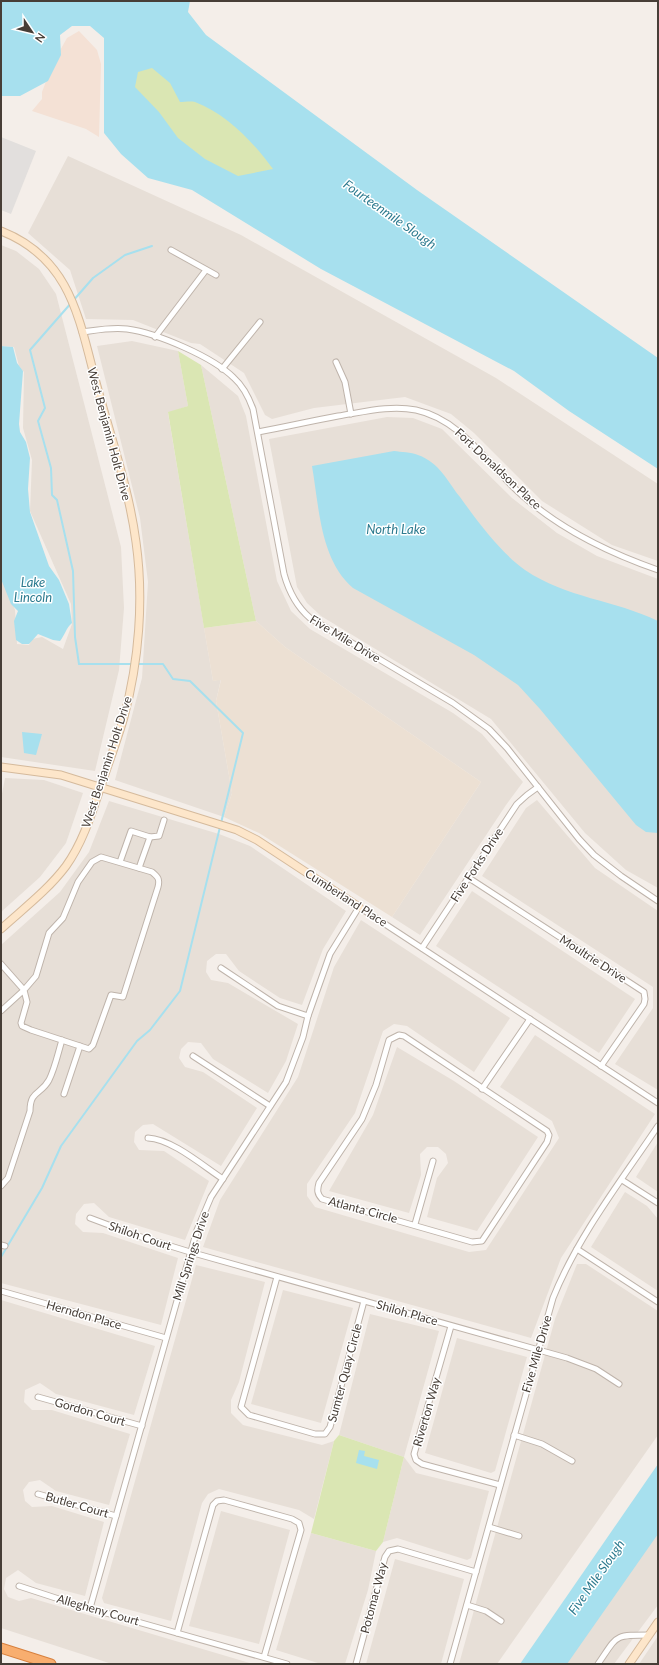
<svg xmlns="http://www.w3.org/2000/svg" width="659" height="1665" font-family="Lato,sans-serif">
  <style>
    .residential { fill: #e7dfd7 }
    .commercial { fill: #f4e1d5 }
    .education { fill: #ece0d3 }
    .green { fill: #dae6b3 }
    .parking { fill: #e2dfdd }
    .water { fill: #a7e0ee; fill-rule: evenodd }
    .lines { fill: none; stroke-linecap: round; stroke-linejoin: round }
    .stream { stroke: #a7e0ee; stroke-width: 2 }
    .street-casing { stroke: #bfb4ab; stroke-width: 7 }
    .secondary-casing { stroke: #d5ba9c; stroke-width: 9 }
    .highway-casing { stroke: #d8803e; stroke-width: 11 }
    .street { stroke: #fff; stroke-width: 5 }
    .secondary { stroke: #fde6ca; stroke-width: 7 }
    .highway { stroke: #f8ae6f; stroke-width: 9 }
    .labels { text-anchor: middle; stroke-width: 3; stroke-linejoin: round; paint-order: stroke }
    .street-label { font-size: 12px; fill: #473e37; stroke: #fff }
    .water-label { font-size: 13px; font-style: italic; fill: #2d7b8f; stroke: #fff }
  </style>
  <rect width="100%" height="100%" fill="#f4eee9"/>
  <g class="residential">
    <polygon points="68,156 241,235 496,378 658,484 658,561 612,545 542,501 474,433 451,414 405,397 314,408 272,419 265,415 244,373 200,344 191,343 133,320 86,319 70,270 28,233"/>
    <polygon points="1,245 16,251 39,269 56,294 121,547 124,608 119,670 95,771 1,757 1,576 6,584 15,610 17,644 29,645 32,639 42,637 63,649 72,624 71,604 30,511 32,460 23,428 24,372 19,366 14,347 1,346"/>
    <polygon points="132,341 178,351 188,406 168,413 213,681 221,679 216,701 232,793 224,817 115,780 142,678 148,582 140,518 97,346"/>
    <polygon points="201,365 238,396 246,416 277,581 291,611 310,629 453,713 482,734 523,782 506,805 420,935 392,917 481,782 285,647 256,621"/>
    <polygon points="387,417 413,418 442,429 512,498 557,533 597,556 658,579 658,888 626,870 585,833 491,719 321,616 307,603 297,587 269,439"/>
    <polygon points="5,778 44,780 83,793 66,843 40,877 1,912 1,799"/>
    <polygon points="537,800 595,868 658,911 658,1090 615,1064 653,1008 653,987 482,876 526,808"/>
    <polygon points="109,801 219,834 250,846 346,911 323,949 302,1005 280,998 239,971 226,954 216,954 207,961 206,972 211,980 228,983 298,1024 286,1061 268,1093 213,1059 201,1043 188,1042 181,1049 179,1058 185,1067 203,1072 257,1108 221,1166 153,1124 143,1125 135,1132 134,1142 139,1150 164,1151 209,1181 185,1240 109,1217 94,1203 84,1204 76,1214 75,1224 83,1232 103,1233 178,1258 161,1325 1,1283 1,945 60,892 89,852"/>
    <polygon points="472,891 635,999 599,1053 436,946"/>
    <polygon points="361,920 510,1018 474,1072 407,1026 394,1024 383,1031 355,1113 307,1184 307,1196 315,1207 469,1252 486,1250 559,1138 552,1121 500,1087 535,1035 655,1114 561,1258 531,1338 203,1247 220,1200 298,1077 334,967"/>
    <polygon points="397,1047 454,1081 538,1137 477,1231 427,1217 437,1178 448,1163 446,1154 438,1147 427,1147 420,1154 421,1175 409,1213 329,1191 373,1115"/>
    <polygon points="658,1142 658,1192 636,1177"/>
    <polygon points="625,1192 647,1206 658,1219 658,1291 591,1247"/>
    <polygon points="577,1264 586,1264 658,1311 658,1435 497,1664 459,1664 555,1319"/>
    <polygon points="196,1265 265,1282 239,1382 231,1400 231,1413 243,1425 322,1445 334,1441 314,1519 299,1510 219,1489 208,1494 202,1503 171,1621 104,1603 102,1598"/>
    <polygon points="283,1290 353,1308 321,1423 251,1404"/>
    <polygon points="1,1300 155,1346 134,1415 56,1394 40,1383 25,1390 24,1402 32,1410 52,1410 130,1434 109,1505 56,1491 40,1480 29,1482 23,1490 25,1501 32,1507 52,1506 104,1522 85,1596 36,1583 18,1570 6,1578 4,1589 8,1597 19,1601 31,1598 253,1664 112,1664 1,1628"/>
    <polygon points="370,1314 439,1331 404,1457 416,1473 489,1491 471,1558 467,1560 397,1538 383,1542 404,1457 339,1435"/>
    <polygon points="457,1338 527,1357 495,1471 491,1473 425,1453"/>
    <polygon points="221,1511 290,1530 259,1644 189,1626"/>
    <polygon points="658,1527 658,1605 614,1664 564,1664"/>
    <polygon points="311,1533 376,1551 368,1590 345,1664 321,1664 276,1650"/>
    <polygon points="395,1559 464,1579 441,1664 366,1664"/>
    <polygon points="658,1636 658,1664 639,1664"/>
  </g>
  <polygon class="commercial" points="79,31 97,50 101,64 99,137 86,129 32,111 42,99 42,92 53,63 67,38"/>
  <polygon class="education" points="256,621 285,647 481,782 392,917 259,833 224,817 232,793 216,701 221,680 213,681 204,628"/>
  <g class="green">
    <polygon points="145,1 376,223 204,175 124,102"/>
    <polygon points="178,351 201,365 256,621 204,628 168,412 188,406"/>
    <polygon points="339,1435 404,1457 383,1542 376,1551 311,1533 334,1441"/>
  </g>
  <polygon class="parking" points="1,137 36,151 11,214 1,210"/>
  <g class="water">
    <path d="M1,1h189l-2,11 18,23 211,155 241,168v111l-89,-58 -55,-40 -193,-102 -129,-79 -44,-12 -27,-24 -17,-21v-95l-14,-12h-18l-12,9 1,20 -13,26 -28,15h-19zM152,68l18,15 10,19c4,0 11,-1 15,0 32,12 59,41 78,67l-35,7 -33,-17 -27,-21 -19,-26 -24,-25 3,-15z"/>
    <path d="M1,346l12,1 4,16 6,8 -4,53 1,8 6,10 4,16 -2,31 2,23 19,54 10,14 10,24 3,19c-6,5 -7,12 -12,18l-7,-1 -15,-6 -9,10h-7l-6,-4 -2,-19 4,-10 -7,-7 -10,-25z"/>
    <path d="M394,451c7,1 17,1 24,4 22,8 29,26 42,42 18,25 40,55 65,73 41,28 90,30 133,51v212l-12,-1 -10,-7 -96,-116 -22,-24 -44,-30 -121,-67c-33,-28 -34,-82 -41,-122z"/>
    <polygon points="22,732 42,734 36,755 24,753"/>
    <polygon points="359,1450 365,1451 364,1456 379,1460 377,1469 356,1463"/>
    <polygon points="658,1464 658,1534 567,1664 520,1664"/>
  </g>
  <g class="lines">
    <g class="stream">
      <polyline points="152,246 125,255 93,278 30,350 45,408 38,421 51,468 52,495 57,500 73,571 75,637 79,664 163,664 173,679 190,681 243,733 221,823"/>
      <polyline points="1,1257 42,1188 61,1146 137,1041 150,1030 180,991 220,827"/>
    </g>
    <defs>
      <g id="street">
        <polyline points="171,250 216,275"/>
        <path d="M82,332c15,-2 30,-5 45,-3 30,4 86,28 107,49 9,8 15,20 19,31l31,165c5,18 12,32 26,44l143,85 36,26 18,19 72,91 15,16 27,21 37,25"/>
        <polyline points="155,337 206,270"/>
        <polyline points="336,362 345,382 351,414"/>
        <polyline points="222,369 260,322"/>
        <path d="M258,432c27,-5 53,-11 80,-16 26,-4 52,-11 78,-6 47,10 73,57 107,86 40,35 86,57 135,74"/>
        <polyline points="150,837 159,836 164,820"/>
        <polyline points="120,862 131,831 150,837 139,868"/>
        <polyline points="469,878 644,992 645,999 644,1004 601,1066"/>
        <polyline points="422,948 517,804 527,795 538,787"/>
        <path d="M1,964l23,26 3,12 -6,21 1,3 9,4 58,19 4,-4 18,-50 12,2 35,-110c2,-8 0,-10 -6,-15l-51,-15 -9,5 -14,20 -15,36 -14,15 -13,43 -12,14 -23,21"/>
        <polyline points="221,968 278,1006 308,1016"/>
        <path d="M399,1035l5,1 143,95 2,4 -2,7 -65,99 -10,1 -150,-43c-5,-5 -5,-9 -3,-16l43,-64 14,-34 13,-45z"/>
        <polyline points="193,1056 270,1106"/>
        <polyline points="482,1089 530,1019"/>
        <polyline points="64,1094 80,1046"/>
        <path d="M148,1138c24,1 55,28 75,41"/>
        <polyline points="622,1180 658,1203"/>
        <path d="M1,1186l7,-8 22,-67c0,-21 11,-16 19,-31 6,-12 9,-27 13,-40"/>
        <polyline points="90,1218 138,1236 190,1252 567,1358 596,1369 619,1384"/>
        <polyline points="415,1224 433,1161"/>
        <polyline points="1,1245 5,1246"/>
        <polyline points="577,1249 658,1302"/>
        <polyline points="277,1277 241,1407 249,1415 315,1434 325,1434 330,1427 364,1301"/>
        <polyline points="1,1291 166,1338"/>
        <polyline points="451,1326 414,1454 416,1460 422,1464 500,1485"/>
        <polyline points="38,1397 142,1426"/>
        <polyline points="514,1435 542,1444 572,1461"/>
        <polyline points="38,1494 116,1516"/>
        <polyline points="489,1527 519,1536"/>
        <polyline points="19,1586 74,1604 287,1664"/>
        <polyline points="467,1605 486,1611 501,1621"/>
        <polyline points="90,1608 197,1230 211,1197 286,1082 303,1037 308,1016 330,954 359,907 658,1103"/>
        <polyline points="177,1633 213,1505 217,1501 224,1500 292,1519 299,1523 301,1530 264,1657"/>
        <polyline points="356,1664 385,1557 389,1551 398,1549 476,1572"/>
        <path d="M450,1664l103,-366c25,-62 68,-117 105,-172"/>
        <path d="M598,1664c20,-29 15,-29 51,-29"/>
      </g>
      <g id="secondary">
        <path d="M1,231c71,28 78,89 96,155 14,52 32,103 39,156 8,57 3,119 -12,175 -6,21 -14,42 -21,63 -10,29 -19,61 -37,86 -18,24 -43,43 -65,63"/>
        <polyline points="1,767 61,775 237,830 257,840 359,907"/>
        <polyline points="629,1664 658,1622"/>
      </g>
      <polyline id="highway" points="1,1648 51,1664"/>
    </defs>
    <use href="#street" class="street-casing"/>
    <use href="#secondary" class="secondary-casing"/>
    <use href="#highway" class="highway-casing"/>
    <use href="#street" class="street"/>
    <use href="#secondary" class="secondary"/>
    <use href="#highway" class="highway"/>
  </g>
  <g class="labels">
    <g class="street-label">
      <text transform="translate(109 434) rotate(75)" y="4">West Benjamin Holt Drive</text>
      <text transform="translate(498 469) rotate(43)" y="4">Fort Donaldson Place</text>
      <text transform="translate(345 639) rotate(31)" y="4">Five Mile Drive</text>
      <text transform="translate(107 762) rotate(-72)" y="4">West Benjamin Holt Drive</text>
      <text transform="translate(477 865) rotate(-57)" y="4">Five Forks Drive</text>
      <text transform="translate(346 898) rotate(33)" y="4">Cumberland Place</text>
      <text transform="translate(593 959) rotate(33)" y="4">Moultrie Drive</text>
      <text transform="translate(363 1210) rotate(15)" y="4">Atlanta Circle</text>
      <text transform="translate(140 1236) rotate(19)" y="4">Shiloh Court</text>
      <text transform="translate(191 1256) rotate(-72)" y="4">Mill Springs Drive</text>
      <text transform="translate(407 1313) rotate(16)" y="4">Shiloh Place</text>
      <text transform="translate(84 1315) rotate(16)" y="4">Herndon Place</text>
      <text transform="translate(537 1354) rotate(-74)" y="4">Five Mile Drive</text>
      <text transform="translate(345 1373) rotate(-75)" y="4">Sumter Quay Circle</text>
      <text transform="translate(90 1412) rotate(16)" y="4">Gordon Court</text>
      <text transform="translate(427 1412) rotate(-74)" y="4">Riverton Way</text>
      <text transform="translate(77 1505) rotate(16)" y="4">Butler Court</text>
      <text transform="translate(374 1598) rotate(-75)" y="4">Potomac Way</text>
      <text transform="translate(98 1610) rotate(16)" y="4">Allegheny Court</text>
    </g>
    <g class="water-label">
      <text transform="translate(390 214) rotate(35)" y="5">Fourteenmile Slough</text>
      <text x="396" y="534">North Lake</text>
      <text x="33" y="587">Lake<tspan x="33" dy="15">Lincoln</tspan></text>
      <text transform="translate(596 1577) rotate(-55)" y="5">Five Mile Slough</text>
    </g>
  </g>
  <rect width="659" height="1665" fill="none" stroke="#473e37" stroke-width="4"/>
  <g transform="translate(32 32) rotate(125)" stroke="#ffffff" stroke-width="3" paint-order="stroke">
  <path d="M0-3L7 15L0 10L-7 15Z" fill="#473e37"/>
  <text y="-6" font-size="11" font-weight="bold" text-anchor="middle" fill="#473e37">N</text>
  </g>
</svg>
